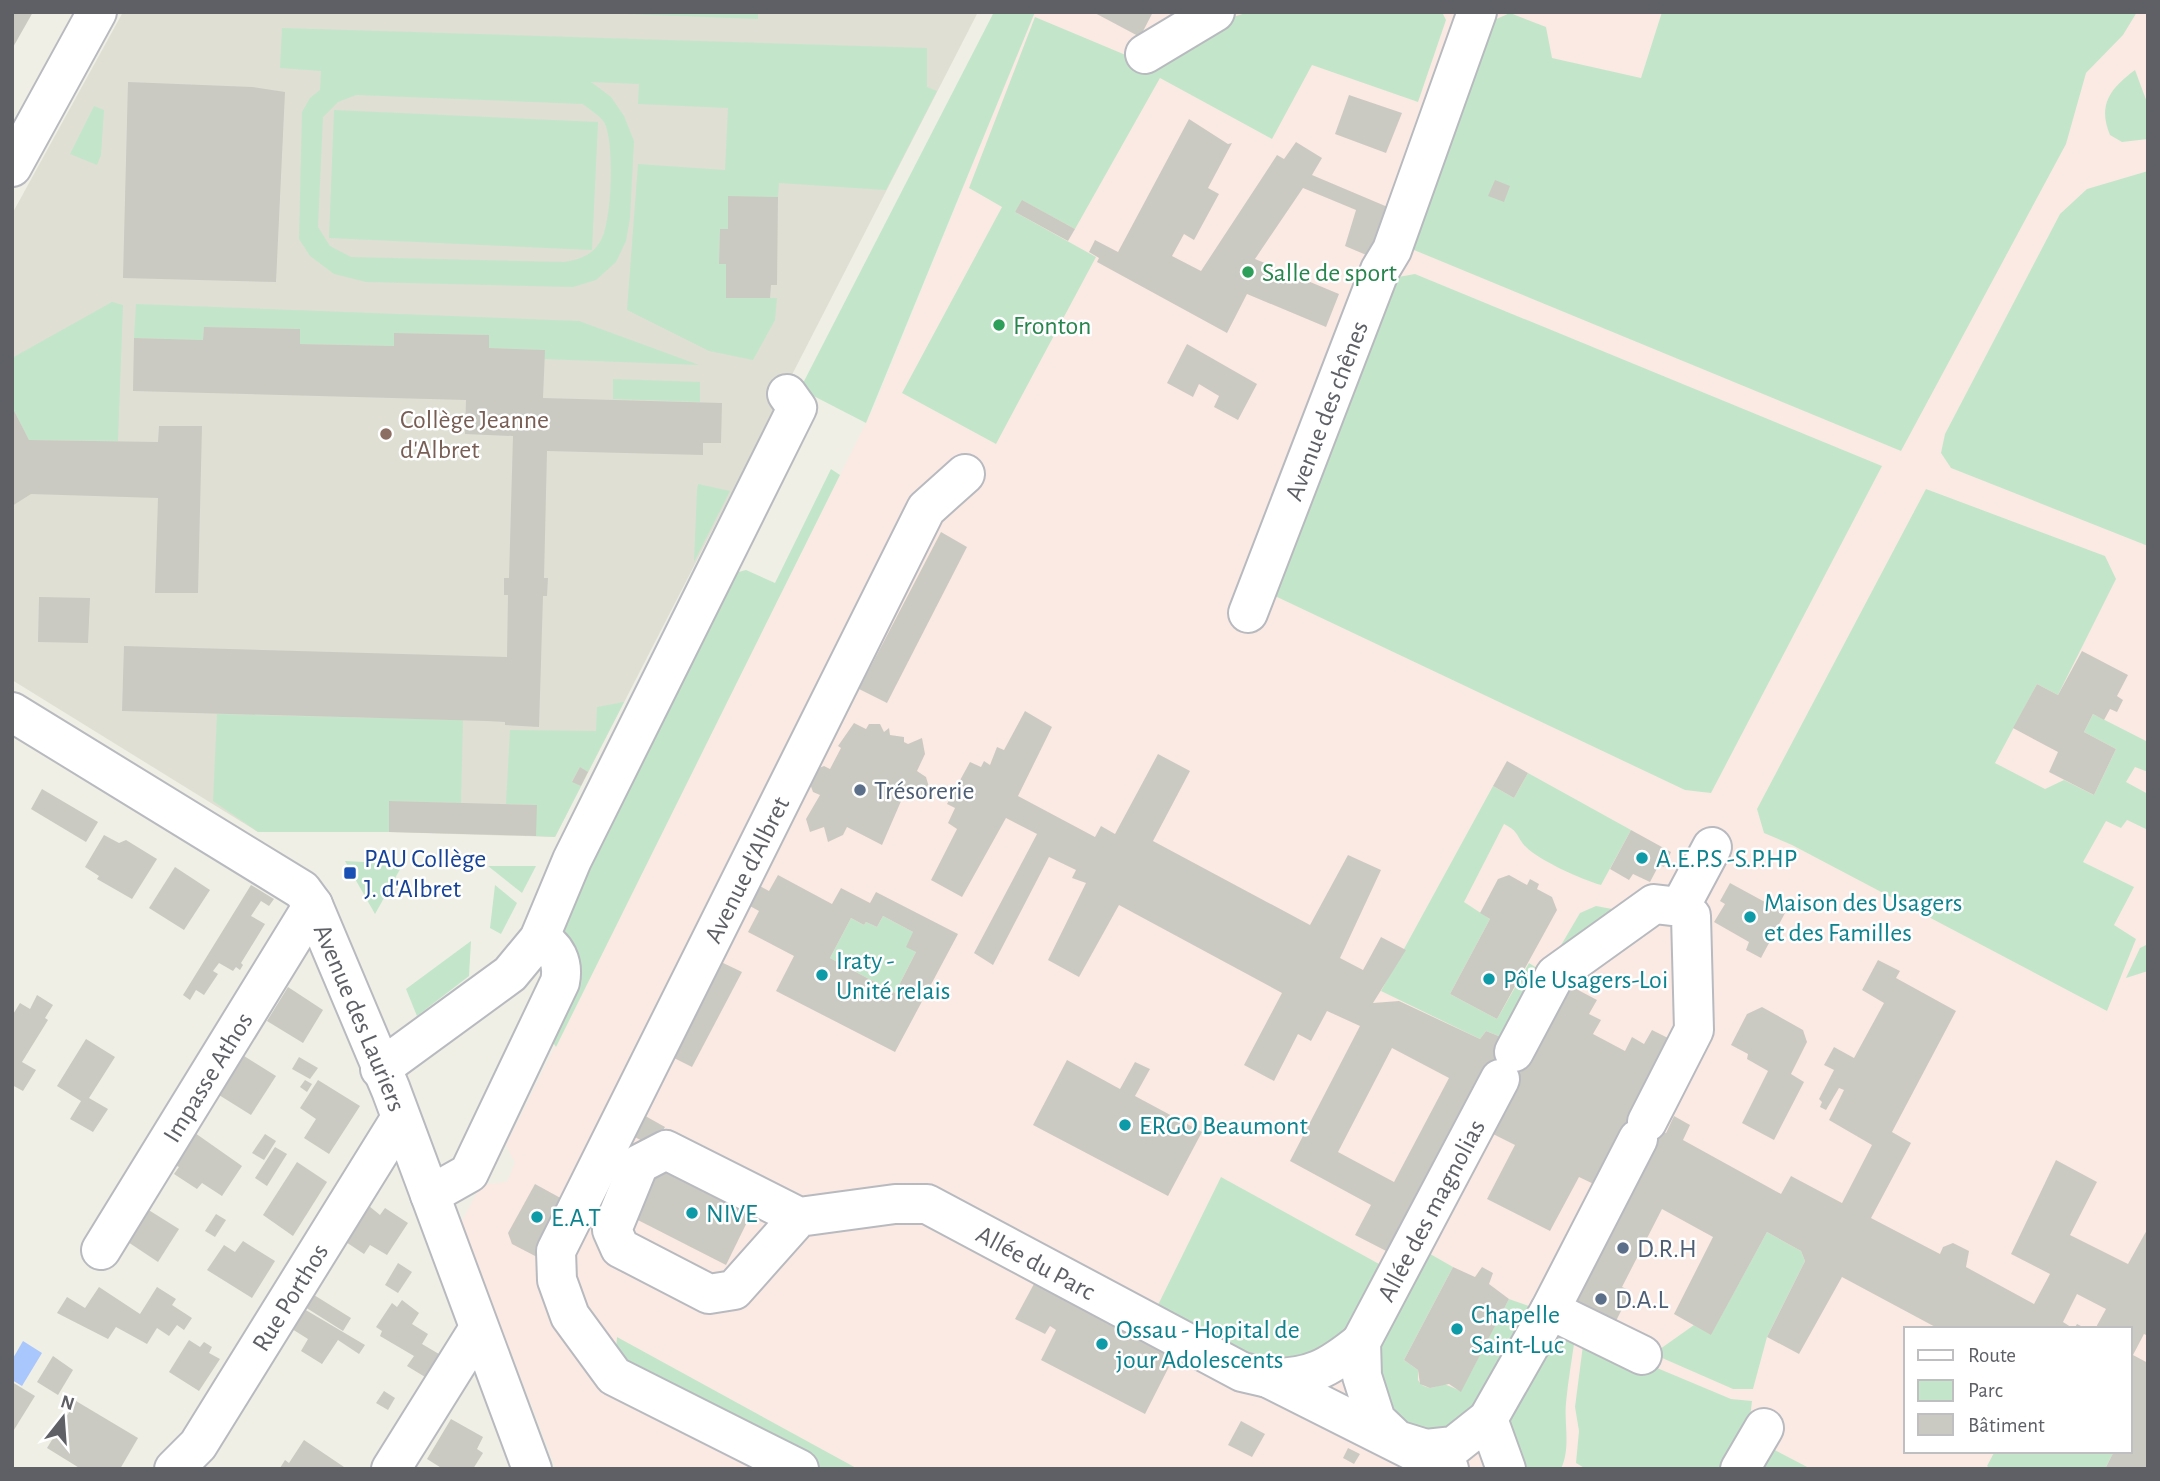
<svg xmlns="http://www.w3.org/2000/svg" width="2160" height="1481" font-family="'Alegreya Sans',sans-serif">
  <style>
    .education { fill: #dfdfd4 }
    .medical { fill: #fbeae3; fill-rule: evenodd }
    .green { fill: #c3e6ca; fill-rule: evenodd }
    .water { fill: #a9c7fd }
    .building { fill: #cbcac2; fill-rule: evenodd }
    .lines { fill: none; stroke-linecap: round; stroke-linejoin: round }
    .minor-casing { stroke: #b8babf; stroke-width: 42 }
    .minor { stroke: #fff; stroke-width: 38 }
    .leisure-dot { fill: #2e9e5b; stroke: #fff; stroke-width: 2.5 }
    .education-dot { fill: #8d6e63; stroke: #fff; stroke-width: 2.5 }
    .service-dot { fill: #5c6f8a; stroke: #fff; stroke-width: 2.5 }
    .culture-dot { fill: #0f9aa8; stroke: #fff; stroke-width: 2.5 }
    .transit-dot { fill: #1a4fb4; stroke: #fff; stroke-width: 2.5 }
    .labels { text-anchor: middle; stroke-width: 5; stroke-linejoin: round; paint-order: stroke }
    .leisure-label { font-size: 26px; fill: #27864d; stroke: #fff; text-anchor: start }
    .street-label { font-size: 26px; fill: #5e6066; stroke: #fff }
    .education-label { font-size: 26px; fill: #785e54; stroke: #fff; text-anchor: start }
    .service-label { font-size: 26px; fill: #4e5e75; stroke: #fff; text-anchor: start }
    .transit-label { font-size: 26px; fill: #164399; stroke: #fff; text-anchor: start }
    .culture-label { font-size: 26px; fill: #0d838f; stroke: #fff; text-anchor: start }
  </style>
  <rect width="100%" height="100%" fill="#efefe6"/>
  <polygon class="education" points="123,12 978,12 555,837 389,832 258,832 12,680 12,214"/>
  <path class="medical" d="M1035,12h1113v1457h-1592l-95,-246 20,-38 26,-3 8,-19 -9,-18 367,-736zM1906,1329h224v122h-224z"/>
  <g class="green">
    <polygon points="575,12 758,12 758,19"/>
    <polygon points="994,12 1035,12 866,423 800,389"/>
    <polygon points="1249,12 1442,12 1446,20 1418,102 1312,65 1272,139 1160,78 1075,229 1023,201 1015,212 1096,257 996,444 902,393 1002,207 969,188 1035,17 1140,61 1153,63 1233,17"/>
    <polygon points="1662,12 2137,12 2123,35 2086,73 2066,144 1901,451 1414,250 1405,234 1485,24 1510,13 1546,27 1552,58 1641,78"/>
    <path d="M282,28l645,20v39l10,4 -51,99 -107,-7 -1,14h-50v32l-8,1 -1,33 7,1v33l51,1 -2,22 -22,40 -44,-9 -82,-41 11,-146 87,6 3,-62 -90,-4 1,-20 -48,-2 20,15 13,19 10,25 -4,77 -4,23 -10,21 -20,18 -23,7 -207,-5 -32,-8 -24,-18 -11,-17 3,-127 8,-14 10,-8 1,-19 -41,-3zM356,95l227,9c7,6 16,11 21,18 11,18 8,100 -3,118 -8,15 -20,19 -36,22l-214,-5 -21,-11 -12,-19 5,-110 15,-15z"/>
    <path d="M2135,70l13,35v34l-26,3 -12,-7c-13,-31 1,-47 25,-65z"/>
    <polygon points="94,106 104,110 101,155 97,165 70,154"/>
    <polygon points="334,110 598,122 592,250 329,238"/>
    <polygon points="2148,171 2148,546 1951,468 1941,453 1945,434 2060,214 2087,189"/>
    <polygon points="1415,274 1882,466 1711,793 1685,790 1275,596 1387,279"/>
    <polygon points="112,302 123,305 118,441 29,440 12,407 12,358"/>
    <polygon points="136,304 579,321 699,365 544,359 544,350 489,348 489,335 395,333 394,346 300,344 300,329 204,327 203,340 134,338"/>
    <polygon points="613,379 700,382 700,402 613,399"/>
    <polygon points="831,469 840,475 556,1047 552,1041 579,962 561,931 559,920 735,573 746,570 775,583"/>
    <polygon points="698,484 730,491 694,562 697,490"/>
    <polygon points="1926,489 2105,556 2116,579 2058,695 2037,684 1995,763 2045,789 2064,780 2094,795 2116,749 2084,732 2093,714 2148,742 2148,772 2135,767 2126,782 2148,794 2148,830 2127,820 2121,828 2106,821 2083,862 2134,887 2114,925 2136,939 2107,1011 1792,845 1764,833 1757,809"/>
    <polygon points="624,702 588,772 580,767 572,781 581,786 555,837 536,836 536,805 506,804 510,730 596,731 597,707"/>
    <polygon points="217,714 463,720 461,803 390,801 389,832 258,832 213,801"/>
    <path d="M1528,773l103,57 -30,55c-18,-5 -61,-24 -75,-38 -10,-10 -6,-15 -22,-23l-40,78 26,17 -40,75 47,25 32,-56 19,12 -42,64 -20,-8 -6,8 -99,-48 112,-205 21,12z"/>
    <polygon points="345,861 403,864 375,914"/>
    <polygon points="488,866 536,866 522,893"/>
    <polygon points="495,885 517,903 501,934 490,928"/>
    <polygon points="1596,906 1623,911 1557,952 1580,913"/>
    <polygon points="883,916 913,932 916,952 895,993 830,958 851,918 864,925 866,922 877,927"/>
    <polygon points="471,941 469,976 417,1016 406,989"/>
    <polygon points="2148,944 2148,971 2126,978 2140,948"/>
    <polygon points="1221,1177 1390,1270 1339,1350 1269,1369 1156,1309"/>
    <polygon points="1767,1232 1801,1251 1805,1261 1767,1337 1753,1389 1733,1389 1653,1354 1694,1325 1711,1334"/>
    <path d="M1425,1251l28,16 -49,93 14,10v10c5,9 16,10 24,3l19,8 48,-92 28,10 -49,100 -39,26 -55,-8 -20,-80z"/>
    <path d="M1553,1331l22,6c-3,22 -7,44 -9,66 -2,22 5,44 -5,66h-45l-11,-51z"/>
    <polygon points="617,1337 858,1469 813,1469 615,1363"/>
    <polygon points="1583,1345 1638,1360 1731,1399 1752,1401 1748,1435 1728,1469 1586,1469 1576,1463 1579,1431 1575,1407"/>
    <polygon points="1771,1448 1811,1469 1757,1469"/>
    <polygon points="1995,1451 2114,1451 2105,1469 1991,1469 1987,1466"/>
  </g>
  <polygon class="water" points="23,1341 42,1353 22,1386 12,1380 12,1360"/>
  <g class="building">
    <polygon points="12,12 33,12 12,49"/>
    <polygon points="1093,12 1153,12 1140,37"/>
    <polygon points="128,82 252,87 285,92 276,282 123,278"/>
    <polygon points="1349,95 1402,113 1386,153 1335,134"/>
    <polygon points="1189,119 1228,144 1232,143 1208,188 1219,194 1194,240 1184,234 1172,256 1201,271 1277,155 1284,159 1296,142 1322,158 1312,175 1390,208 1371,257 1345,246 1356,210 1303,188 1255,259 1339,294 1326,327 1247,294 1227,333 1097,262 1099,258 1089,252 1095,240 1118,252"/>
    <polygon points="1495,180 1510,186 1504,202 1488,196"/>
    <polygon points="728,196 778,197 777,285 771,285 770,298 726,298 726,264 719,264 720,229 728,229"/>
    <polygon points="1022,200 1075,229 1068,241 1015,212"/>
    <polygon points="204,327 300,329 300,344 394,346 394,333 489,335 489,348 545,350 543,398 722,403 721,443 703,443 703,455 547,451 544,578 548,578 547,596 543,596 539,727 505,725 505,722 487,721 122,711 124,646 507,657 508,595 504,595 504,578 509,578 513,436 465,434 466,400 133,391 134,338 203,340"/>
    <polygon points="1187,344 1257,384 1238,420 1214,407 1219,396 1199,384 1193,397 1167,383"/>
    <polygon points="12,407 29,440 158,442 159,426 202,426 198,593 155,593 158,498 31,494 12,506"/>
    <polygon points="941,532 967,547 887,703 859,689"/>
    <polygon points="39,597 90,598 88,643 38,642"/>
    <polygon points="2082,651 2128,675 2117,696 2123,700 2117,712 2110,709 2104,720 2093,714 2084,732 2116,749 2094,795 2049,772 2058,752 2013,728 2037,684 2058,695"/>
    <path d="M1025,711l27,16 -34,69 77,41 6,-11 14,8 43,-80 32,17 -37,70 157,84 38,-70 33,15 -41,88 23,12 18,-33 25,13 -33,53 26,-2 81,38 6,-8 20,8 59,-56 32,17 -8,14 12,6 -8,14 32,17 7,-14 12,7 8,-14 28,14 -39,75 25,14 8,-17 16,9 -7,15 98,54 10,-18 51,27 30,-58 -43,-25 15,-30 -5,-2 -13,22 -6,-3 2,-5 -3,-3 15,-29 -10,-5 10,-18 20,11 30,-55 -22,-13 16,-30 22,11 -4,7 60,33 -64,121 19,11 -40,75 69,36 3,-7 10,-4 16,8 -3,16 68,37 16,-30 -39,-20 45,-94 41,22 -27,53 58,29 20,-36v108l-4,-2 -11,21 15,8v106h-43l9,-18h16v-122h-35l11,-20 -29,-15 -14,28 11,7 3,-5 10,5h-148l-97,-52 -43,77 -32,-17 38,-76 -4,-10 -34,-19 -56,103 -37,-21 39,-77 -51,-28 -40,78 9,4 -18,36 -44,-22 35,-116 -25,-12 -29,54 -63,-32 28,-54 -28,-14 -93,124 -39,-20 16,-30 -81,-44 70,-135 -33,-15 -16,30 -13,-7 -24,47 -30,-16 38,-72 -163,-88 -40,72 -31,-17 38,-77 -14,-5 4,-8 -27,-13 -56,108 -19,-12 63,-119 -31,-16 -44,79 -31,-17 26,-51 -9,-6 7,-15 -8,-4 23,-42 11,5 3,-6 6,4 7,-18 7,3zM1392,1048l57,30 -55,104 -56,-30z"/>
    <polygon points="854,723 866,729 869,724 880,724 884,732 889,728 890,735 904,737 904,742 908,744 922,738 925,754 917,771 926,777 931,794 914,797 905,792 882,845 847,827 843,835 828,842 824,827 810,832 806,819 820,795 813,792 806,773 824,766 830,769 841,748 838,746"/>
    <polygon points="1507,761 1528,773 1514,798 1493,786"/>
    <polygon points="580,767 588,772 581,786 572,782"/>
    <polygon points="42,789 98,822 86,842 31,809"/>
    <polygon points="389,801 537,805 536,836 389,832"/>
    <polygon points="1631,830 1671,852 1664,867 1659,865 1650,882 1633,874 1629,880 1610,869"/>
    <polygon points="104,835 119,843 126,840 157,859 132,899 97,879 99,876 85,867"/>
    <polygon points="175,867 210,890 184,930 149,908"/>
    <path d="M778,875l54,29 9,-16 29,15 6,-11 82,42 -63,118 -119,-61 18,-35 -46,-24 11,-21 -11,-6 10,-20 11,6zM883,916l30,16 -7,15 10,5 -21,41 -65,-35 21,-40 13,7 2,-3 11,5z"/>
    <polygon points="1509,875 1527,885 1530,879 1539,884 1537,889 1552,897 1557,910 1497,1019 1450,994 1490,919 1480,913 1498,879"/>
    <polygon points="1730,883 1785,913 1761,958 1746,950 1749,942 1714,922 1725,904 1720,901"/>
    <polygon points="251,885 274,899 269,906 261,901 251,916 265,924 241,963 243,965 240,970 236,967 233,971 219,963 213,971 218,974 204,995 196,990 190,1000 183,995"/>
    <polygon points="719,961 742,972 692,1067 670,1056"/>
    <polygon points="288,987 323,1010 303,1043 267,1021"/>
    <polygon points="37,995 53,1005 45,1018 48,1020 22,1062 36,1070 23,1091 12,1085 12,1016 20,1003 30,1009"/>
    <polygon points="1762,1007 1803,1030 1807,1042 1791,1074 1804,1082 1774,1140 1742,1123 1768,1071 1747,1059 1748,1054 1731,1045 1747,1014"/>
    <polygon points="86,1039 115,1057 89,1098 108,1109 93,1132 70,1119 81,1101 57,1086"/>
    <polygon points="244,1056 276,1076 251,1115 219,1095"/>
    <polygon points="299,1057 318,1068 310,1079 292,1069"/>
    <polygon points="1067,1060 1120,1089 1135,1062 1150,1069 1135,1096 1202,1132 1168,1196 1033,1125"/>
    <polygon points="305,1080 312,1084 307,1092 300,1087"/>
    <polygon points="318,1080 360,1106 329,1154 304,1138 316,1119 300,1108"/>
    <polygon points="640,1113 665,1127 654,1147 629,1134"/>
    <polygon points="195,1133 242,1166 222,1196 202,1183 197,1189 174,1174 179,1167 175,1165"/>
    <polygon points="265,1134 276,1141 264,1160 252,1153"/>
    <polygon points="275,1147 287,1154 267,1186 255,1178"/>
    <polygon points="659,1161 753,1210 726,1265 630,1216"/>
    <polygon points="297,1162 327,1182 293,1236 263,1215"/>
    <polygon points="535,1184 566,1201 537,1257 512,1244 508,1233"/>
    <polygon points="369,1206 380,1215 385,1208 408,1223 387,1255 370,1245 364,1254 346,1242"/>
    <polygon points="147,1209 179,1229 158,1262 128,1242"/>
    <polygon points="216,1214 226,1220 215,1237 205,1231"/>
    <polygon points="243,1241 275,1261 252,1298 207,1270 224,1245 235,1252"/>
    <polygon points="398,1263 412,1272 398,1293 385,1285"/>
    <polygon points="1453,1267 1475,1277 1482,1267 1493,1273 1489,1284 1509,1299 1461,1392 1449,1384 1430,1388 1420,1384 1418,1370 1404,1360"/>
    <polygon points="1035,1282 1175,1355 1145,1414 1041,1360 1056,1330 1050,1326 1045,1334 1015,1319"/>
    <polygon points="99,1287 140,1314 157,1287 176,1299 172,1305 192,1318 184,1330 177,1325 169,1336 157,1328 147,1344 116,1327 108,1339 57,1313 67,1297 85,1308"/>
    <polygon points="314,1295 351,1318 343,1331 305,1307"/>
    <polygon points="402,1300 419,1313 412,1324 428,1334 422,1344 444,1357 430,1380 407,1366 414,1356 380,1336 382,1331 376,1327 392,1303 397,1307"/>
    <polygon points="304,1309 365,1345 359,1354 338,1340 322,1364 301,1351 308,1339 292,1329"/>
    <polygon points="189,1340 200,1347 204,1342 212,1347 209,1353 220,1359 199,1391 169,1372"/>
    <polygon points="53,1356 73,1370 58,1395 37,1382"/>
    <polygon points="12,1382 35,1396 12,1433"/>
    <polygon points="384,1391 395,1398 388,1410 376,1403"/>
    <polygon points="76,1401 138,1438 120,1469 81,1469 47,1448"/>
    <polygon points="451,1419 483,1437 477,1449 483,1453 473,1469 443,1469 427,1459"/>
    <polygon points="1241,1421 1265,1434 1252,1457 1228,1445"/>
    <polygon points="304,1440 347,1469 280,1468 285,1460 289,1463"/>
    <polygon points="1348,1448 1360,1454 1354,1464 1343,1458"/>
  </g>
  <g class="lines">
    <defs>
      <g id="minor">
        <polyline points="1145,54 1215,12"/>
        <polyline points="12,167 97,12"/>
        <path id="s1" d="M1248,613l132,-343 12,-20 85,-238"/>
        <path id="s2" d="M12,712l290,178 11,15 78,185 141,379"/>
        <polyline points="1680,907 1712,847"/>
        <polyline points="1514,1052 1555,975 1654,904 1680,907 1691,916 1694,1030 1647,1122"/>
        <polyline points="380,1069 510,974 539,939 572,860 797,408 787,394"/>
        <path d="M430,1195l39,-22 91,-191c4,-19 -4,-36 -21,-43"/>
        <path id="s3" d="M799,1217l-65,73 -25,4 -89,-46 -8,-18 27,-66 27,-14 133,67 96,-13h32l315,168 26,6 181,91"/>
        <path id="s4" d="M101,1250l212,-345"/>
        <polyline points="1550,1310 1642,1355"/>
        <path id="s5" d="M1361,1342l139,-263"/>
        <path d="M1268,1378c42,1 61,-10 93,-36l1,34 14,44 21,20 29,9 28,-3 34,-27 62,-109 88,-171"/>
        <polyline points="1488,1419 1506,1469"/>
        <path id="s6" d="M174,1469l24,-24 202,-326"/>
        <polyline points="391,1469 479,1328"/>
        <path id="s7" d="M799,1469l-185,-93 -44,-60 -13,-36 -1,-29 370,-742 39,-35"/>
        <polyline points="1740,1469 1764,1428"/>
      </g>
    </defs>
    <use href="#minor" class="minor-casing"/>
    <use href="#minor" class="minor"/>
  </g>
  <g class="leisure-dot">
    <circle cx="1248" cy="272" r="7"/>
    <circle cx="999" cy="325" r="7"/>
  </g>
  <circle class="education-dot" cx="386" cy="434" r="7"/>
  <g class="service-dot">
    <circle cx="860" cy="790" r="7"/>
    <circle cx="1623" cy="1248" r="7"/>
    <circle cx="1601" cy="1299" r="7"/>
  </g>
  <g class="culture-dot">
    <circle cx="1642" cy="858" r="7"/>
    <circle cx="1750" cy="917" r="7"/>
    <circle cx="822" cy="975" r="7"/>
    <circle cx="1489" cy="979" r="7"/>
    <circle cx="1125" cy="1125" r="7"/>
    <circle cx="692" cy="1213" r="7"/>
    <circle cx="537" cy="1217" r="7"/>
    <circle cx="1457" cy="1329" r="7"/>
    <circle cx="1102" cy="1344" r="7"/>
  </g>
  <rect class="transit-dot" x="343" y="866" width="14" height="14" rx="3.5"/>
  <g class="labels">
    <g class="leisure-label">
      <text x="1262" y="281">Salle de sport</text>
      <text x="1013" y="334">Fronton</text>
    </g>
    <g class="street-label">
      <text dy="9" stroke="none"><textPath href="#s1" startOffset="217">Avenue des chênes</textPath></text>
      <text dy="9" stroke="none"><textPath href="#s7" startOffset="775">Avenue d'Albret</textPath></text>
      <text dy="9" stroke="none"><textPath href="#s2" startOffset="481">Avenue des Lauriers</textPath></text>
      <text dy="9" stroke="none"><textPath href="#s4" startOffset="203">Impasse Athos</textPath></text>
      <text dy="9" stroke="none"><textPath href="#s5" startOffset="149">Allée des magnolias</textPath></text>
      <text dy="9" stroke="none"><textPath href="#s3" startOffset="746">Allée du Parc</textPath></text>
      <text dy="9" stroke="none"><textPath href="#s6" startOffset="208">Rue Porthos</textPath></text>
    </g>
    <g class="education-label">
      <text x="400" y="428">Collège Jeanne<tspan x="400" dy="30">d'Albret</tspan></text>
    </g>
    <g class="service-label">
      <text x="874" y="799">Trésorerie</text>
      <text x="1637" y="1257">D.R.H</text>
      <text x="1615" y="1308">D.A.L</text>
    </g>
    <g class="transit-label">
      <text x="364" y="867">PAU Collège<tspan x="364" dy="30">J. d'Albret</tspan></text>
    </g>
    <g class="culture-label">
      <text x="1656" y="867">A.E.P.S -S.P.HP</text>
      <text x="1764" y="911">Maison des Usagers<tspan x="1764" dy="30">et des Familles</tspan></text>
      <text x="836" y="969">Iraty -<tspan x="836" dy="30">Unité relais</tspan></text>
      <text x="1503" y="988">Pôle Usagers-Loi</text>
      <text x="1139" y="1134">ERGO Beaumont</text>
      <text x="706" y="1222">NIVE</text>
      <text x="551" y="1226">E.A.T</text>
      <text x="1471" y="1323">Chapelle<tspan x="1471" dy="30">Saint-Luc</tspan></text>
      <text x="1116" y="1338">Ossau - Hopital de<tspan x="1116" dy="30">jour Adolescents</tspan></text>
    </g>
  </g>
  <rect width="2160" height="1481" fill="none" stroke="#5e6066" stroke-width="28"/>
  <rect x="1904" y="1327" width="228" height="126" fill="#ffffff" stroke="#bfbfc2" stroke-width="2"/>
  <rect x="1918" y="1350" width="35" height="10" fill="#ffffff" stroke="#bfbfc2" stroke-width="2"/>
  <text x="1968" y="1362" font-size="21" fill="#5e6066">Route</text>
  <rect x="1918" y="1380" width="35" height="21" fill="#c3e6ca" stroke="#bfbfc2" stroke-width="2"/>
  <text x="1968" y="1397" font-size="21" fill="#5e6066">Parc</text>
  <rect x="1918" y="1414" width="35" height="21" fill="#cbcac2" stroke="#bfbfc2" stroke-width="2"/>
  <text x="1968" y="1432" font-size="21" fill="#5e6066">Bâtiment</text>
  <g transform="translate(63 1418) rotate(17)" stroke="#ffffff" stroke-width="5" paint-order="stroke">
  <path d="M0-5L12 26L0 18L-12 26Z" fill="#5e6066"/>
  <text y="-10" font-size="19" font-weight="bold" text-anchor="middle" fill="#5e6066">N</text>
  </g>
</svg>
